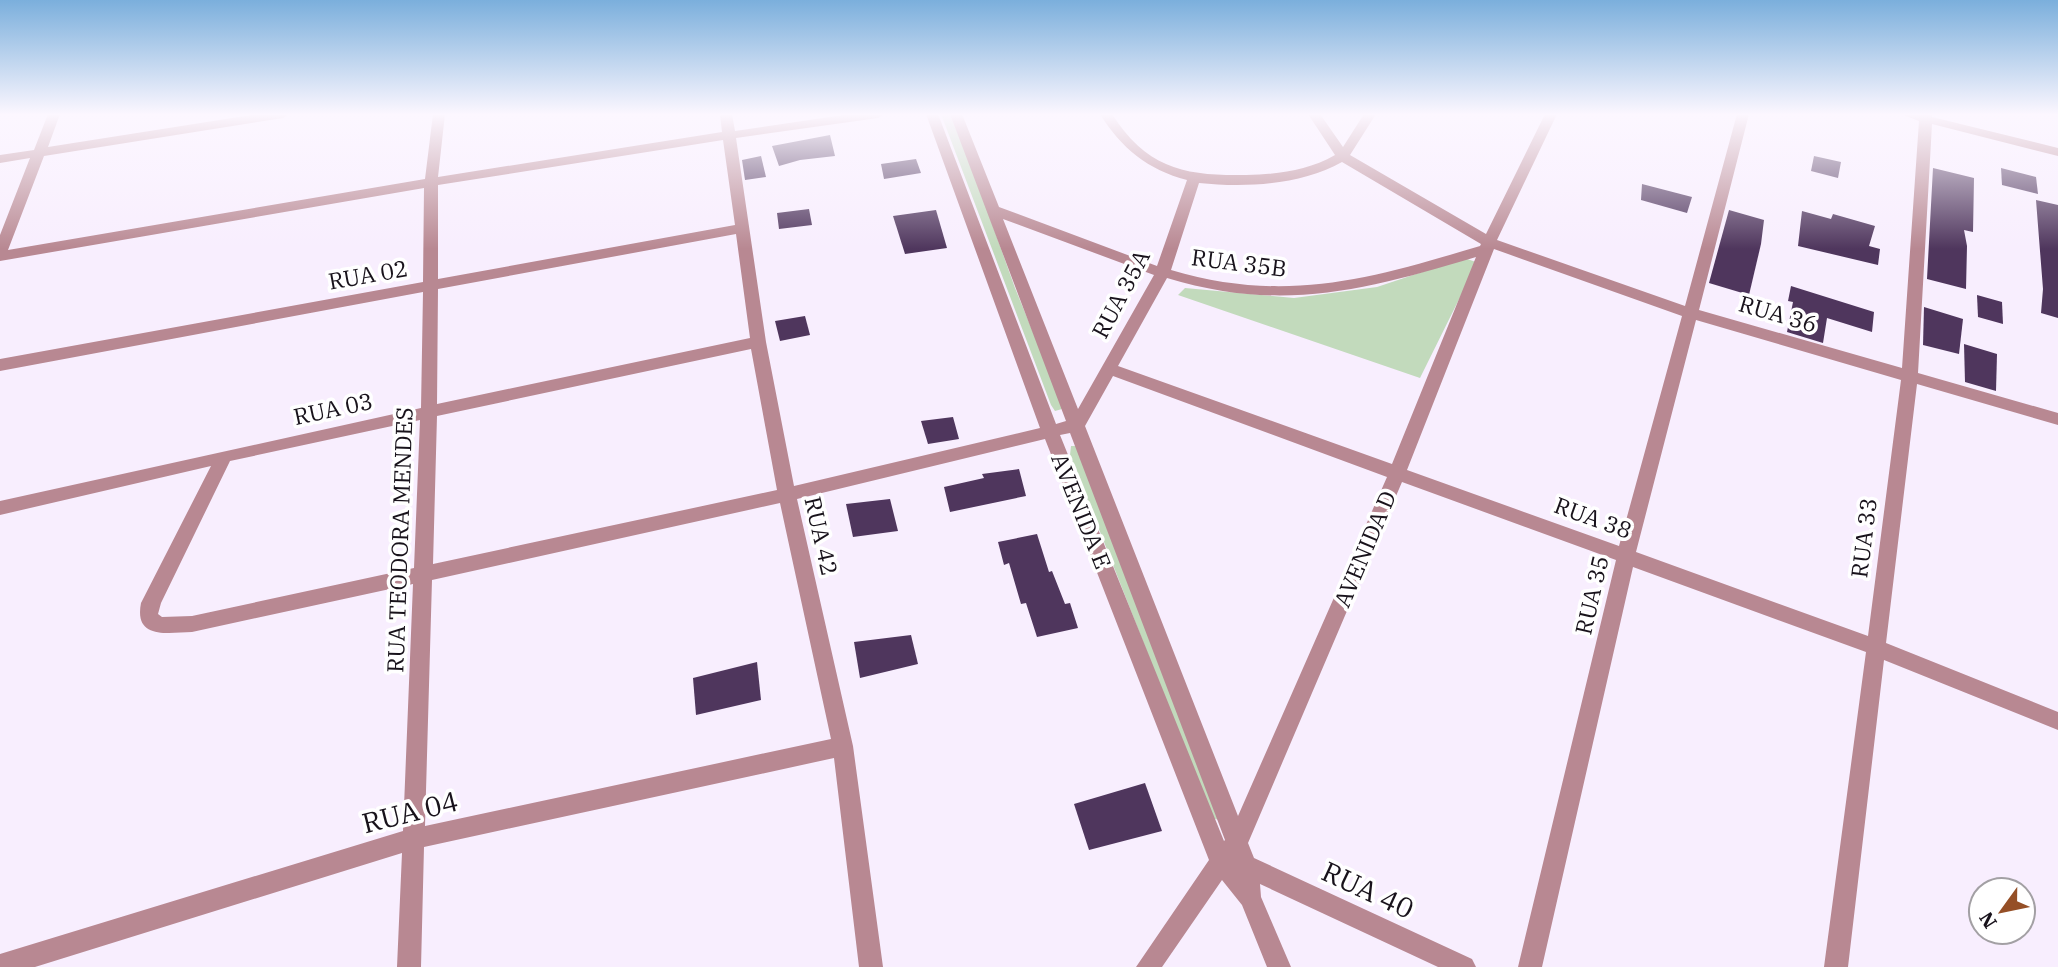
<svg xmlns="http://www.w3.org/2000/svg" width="2058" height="967" font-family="'IBM Plex Serif',serif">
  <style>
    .green { fill: #c2dabc }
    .building { fill: #4f365d }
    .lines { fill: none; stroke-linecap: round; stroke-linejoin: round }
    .minor { fill: #b88892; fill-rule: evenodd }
    .labels { text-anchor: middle; stroke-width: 7; stroke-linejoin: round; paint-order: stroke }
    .street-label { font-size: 23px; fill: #18121b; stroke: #fff }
    .near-street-label { font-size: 28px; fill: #18121b; stroke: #fff }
  </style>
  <rect width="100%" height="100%" fill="#f8eefe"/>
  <g class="green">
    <polygon points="941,114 953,114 1015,288 1061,401 1062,409 1055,411 1051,405"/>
    <polygon points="1464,258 1476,262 1476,265 1420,378 1178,295 1185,288 1294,298 1377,287"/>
    <polygon points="1071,446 1076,446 1219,820 1212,818 1070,455"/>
  </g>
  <g class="building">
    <polygon points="830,135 835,156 800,160 779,166 772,146"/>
    <polygon points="761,156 766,177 745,180 742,160"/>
    <polygon points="1814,156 1841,162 1838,178 1811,171"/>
    <polygon points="916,159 921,173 884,179 881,164"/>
    <polygon points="1933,168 1974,178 1973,232 1964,230 1967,246 1966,289 1927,279"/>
    <polygon points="2001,168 2036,177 2038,194 2002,185"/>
    <polygon points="1642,184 1692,197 1687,213 1641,200"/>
    <polygon points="2036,200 2058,205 2058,318 2041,313 2043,289"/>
    <polygon points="809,209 812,225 779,229 777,213"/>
    <polygon points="936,210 947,248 905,254 893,216"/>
    <polygon points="1729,210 1764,220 1761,244 1749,295 1709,283"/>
    <polygon points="1802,211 1831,219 1833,214 1875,226 1869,246 1880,249 1878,265 1798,246"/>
    <polygon points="1791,286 1874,312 1872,332 1827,318 1823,343 1787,332 1793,302 1788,301"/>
    <polygon points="1977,295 2002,302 2003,324 1978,317"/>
    <polygon points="1924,307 1963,319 1959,354 1923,345"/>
    <polygon points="805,316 810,335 780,341 775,321"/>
    <polygon points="1964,344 1997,354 1996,391 1965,382"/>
    <polygon points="953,417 959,439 928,444 921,421"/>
    <polygon points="1019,469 1026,496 950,512 944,487 984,478 982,474"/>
    <polygon points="890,499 898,531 853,537 846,504"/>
    <polygon points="1037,534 1049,572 1052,571 1065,604 1070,603 1078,628 1037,637 1026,603 1021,604 1009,563 1004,565 998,542"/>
    <polygon points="911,635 918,664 860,678 854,642"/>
    <polygon points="757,662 761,700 696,715 693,678"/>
    <polygon points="1145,783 1162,831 1089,850 1074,804"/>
  </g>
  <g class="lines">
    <path class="minor" d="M48,114h12l-12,33 210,-33h31l-6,4 -239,38 -36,94 417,-71 8,-65h12l-7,63 284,-45 -2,-18h12l3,17 115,-17h34l-6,4 -142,20 30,204 28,144 246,-58 -114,-314h12l118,310 10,-3 -116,-307h12l37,93 158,59 30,-86c-39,-10 -66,-32 -87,-66h12c35,55 74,62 134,61 32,-1 61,-4 89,-20l-27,-41h12l23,33 21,-33h12l-26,41 136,79 59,-120h12l-60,126 188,66 52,-192h12l-50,196 203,58 17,-247 -18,-7h31v3l126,31v8l-126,-32 -14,249 140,40v12l-141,-41 -31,259 172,69v18l-174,-70 -36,307h-24l42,-315 -233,-85 -91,400h-24l98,-407 -214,-78 -154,361 6,15 218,101 4,8h-38l-178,-83 1,13 30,70h-24l-25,-62 -20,-25 -60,87h-26l73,-107 -164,-421 -248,60 56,247 30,221h-24l-25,-209 -410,89 -3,120h-24l5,-114 -367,114h-35v-13l403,-123 10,-247 -221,48c-26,1 -58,7 -51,-29l70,-137 -211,49v-14l421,-93 2,-116 -423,79v-12l423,-77 1,-94 -424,73v-26l30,-77 -30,5v-8l34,-5zM723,140l12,85 -297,54v-94zM1342,162l139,82 -1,2c-110,33 -195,58 -309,24l28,-87c47,5 102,2 143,-21zM1003,219l151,56 -76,134zM736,234l14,104 -313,66 1,-115zM1494,249l188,67 -63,230 -212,-76zM1476,257l-84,207 -274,-98 49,-88c115,35 198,12 309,-21zM1696,320l205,60 -33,256 -232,-84zM751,349l26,141 -344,74 4,-148zM1113,376l274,101 -149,339 -153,-390zM420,420l-6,148 -222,48 -30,1 -4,-3 3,-11 69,-142zM1070,433l155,407 -1,1 -164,-406zM780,503l51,236 -406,87 7,-246z"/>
  </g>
  <linearGradient id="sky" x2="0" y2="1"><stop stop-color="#7bafdc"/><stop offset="0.46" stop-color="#fcf7ff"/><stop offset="1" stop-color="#fcf7ff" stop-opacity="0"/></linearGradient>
  <rect width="2058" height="249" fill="url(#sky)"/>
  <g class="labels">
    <g class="street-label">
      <text transform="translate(1239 263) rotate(7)" y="8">RUA 35B</text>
      <text transform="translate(368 275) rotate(-10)" y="8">RUA 02</text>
      <text transform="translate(1121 294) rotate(-62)" y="8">RUA 35A</text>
      <text transform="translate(1778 314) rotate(16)" y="8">RUA 36</text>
      <text transform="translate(333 409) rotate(-12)" y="8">RUA 03</text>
      <text transform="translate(1081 511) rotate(68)" y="8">AVENIDA E</text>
      <text transform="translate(1593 518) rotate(20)" y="8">RUA 38</text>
      <text transform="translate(821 536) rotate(77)" y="8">RUA 42</text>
      <text transform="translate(1864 538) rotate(-83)" y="8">RUA 33</text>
      <text transform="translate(400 540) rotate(-88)" y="8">RUA TEODORA MENDES</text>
      <text transform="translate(1365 549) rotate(-67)" y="8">AVENIDA D</text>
      <text transform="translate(1592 595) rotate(-77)" y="8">RUA 35</text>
    </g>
    <g class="near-street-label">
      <text transform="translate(410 812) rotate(-14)" y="10">RUA 04</text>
      <text transform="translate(1368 890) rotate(25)" y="10">RUA 40</text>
    </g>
  </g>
  <g transform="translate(2002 911) rotate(237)"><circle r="33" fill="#ffffff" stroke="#a3a0a4" stroke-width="2"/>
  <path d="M0-5L12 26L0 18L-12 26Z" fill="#954f26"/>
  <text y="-10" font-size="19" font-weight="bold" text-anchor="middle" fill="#18121b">N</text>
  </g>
</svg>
